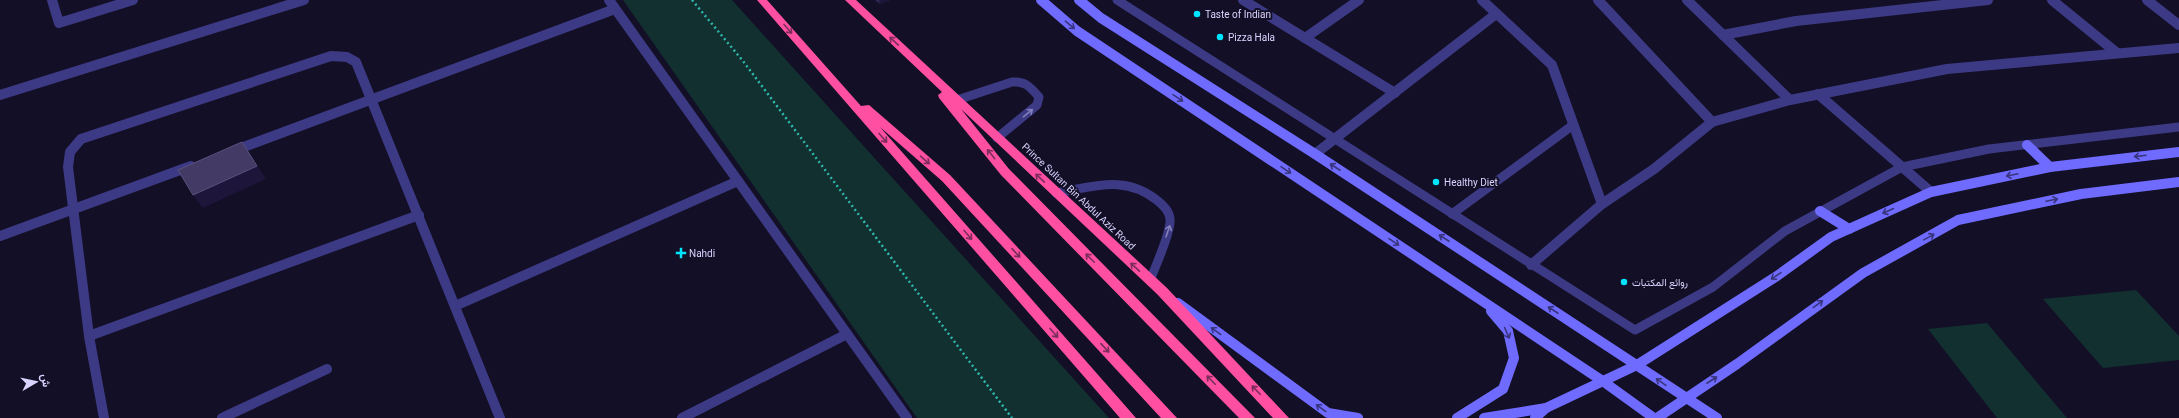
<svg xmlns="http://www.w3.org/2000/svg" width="2179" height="418" font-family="Roboto,Vazirmatn,sans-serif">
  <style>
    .green { fill: #12302f }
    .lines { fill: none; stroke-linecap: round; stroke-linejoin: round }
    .path { stroke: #2fb8b0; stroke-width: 2.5; stroke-dasharray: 2 3; stroke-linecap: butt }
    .lane { stroke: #3d3a85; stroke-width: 9 }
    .street { stroke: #3d3a85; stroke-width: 10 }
    .secondary { stroke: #6f6bff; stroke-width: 10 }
    .highway { fill: #ff4fa3; fill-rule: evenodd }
    .wall { fill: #312854 }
    .shaded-wall { fill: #1d163a }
    .building { fill: #433a66; stroke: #5a527e }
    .oneway { stroke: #38347d }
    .oneway2 { stroke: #7d2c5e }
    .oneway3 { stroke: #837fbc }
    .poi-dot { fill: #00e5ff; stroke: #130f26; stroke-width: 1.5 }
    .labels { text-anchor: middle; stroke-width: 4; stroke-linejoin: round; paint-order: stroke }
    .poi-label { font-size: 10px; fill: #d9d4ff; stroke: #130f26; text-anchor: start }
    .street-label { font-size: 10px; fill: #d9d4ff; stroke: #130f26 }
  </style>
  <rect width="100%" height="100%" fill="#130f26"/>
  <g class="green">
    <polygon points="623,0 732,0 1109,418 917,418"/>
    <polygon points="2136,290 2179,336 2179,360 2103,368 2043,299"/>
    <polygon points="1987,323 2067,418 1997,418 1928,329"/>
  </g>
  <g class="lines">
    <polyline class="path" points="692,0 743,61 1012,418"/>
    <g class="lane">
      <polyline points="1117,0 1635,330 1713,287 1785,231 1902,167 1989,149 2179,127"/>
      <path d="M957,100l55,-18c14,-1 18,5 27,15l-2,8 -40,33"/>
      <path d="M1056,193c38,-6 69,-19 102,8 7,6 13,12 12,22 -2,17 -14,41 -20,58"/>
      <polyline points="1452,214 1573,125"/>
    </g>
    <g class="street">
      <polyline points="52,0 59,23 133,0"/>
      <polyline points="609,0 907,418"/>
      <polyline points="1243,0 1395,93"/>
      <polyline points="1482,0 1552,65 1602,204"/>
      <polyline points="1598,0 1712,122"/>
      <polyline points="1687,0 1790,100"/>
      <polyline points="2052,0 2117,53"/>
      <polyline points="2147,0 2179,25"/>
      <polyline points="1723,35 1796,21 1988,0"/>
      <polyline points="1305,38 1359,0"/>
      <polyline points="1818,94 1931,192"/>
      <polyline points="0,95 304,0"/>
      <polyline points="233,151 615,9"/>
      <polyline points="1315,154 1496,14"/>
      <polyline points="0,236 191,166"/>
      <polyline points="1531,265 1602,204 1654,169 1712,122 1790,100 1947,69 2179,48"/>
      <polyline points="455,306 738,181"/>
      <polyline points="89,336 419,215"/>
      <polyline points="104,418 89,336 68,167 70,152 81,139 331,56 347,57 356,62 500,418"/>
      <polyline points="222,418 327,369"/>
      <polyline points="682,418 847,334"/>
    </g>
    <g class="secondary">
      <polyline points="1041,0 1077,31 1604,382 1654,418"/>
      <polyline points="1079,0 1101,18 1315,154 1717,418"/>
      <polyline points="2027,145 2050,167"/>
      <polyline points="1820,211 1849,229"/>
      <polyline points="1178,303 1328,413 1358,418"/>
      <polyline points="1457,418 1503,389 1514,358 1508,331 1491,311"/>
      <polyline points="1484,418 1546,408"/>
      <polyline points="1535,418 1546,408 1637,365 1777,276 1831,237 1931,192 2050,167 2179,152"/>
      <polyline points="1657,418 1737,364 1863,273 1958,220 2081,194 2179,182"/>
    </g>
    <g class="highway">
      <polygon points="757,0 767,0 861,106 869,105 950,175 1177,418 1161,418 942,181 880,127 1136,418 1120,418"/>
      <polygon points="845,0 856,0 1167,288 1289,418 1273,418 1157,294 961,109 1009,169 1255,418 1239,418 1001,175 939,98 938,95 942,92"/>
    </g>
  </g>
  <polygon class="wall" points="875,0 890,0 880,4"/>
  <g class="shaded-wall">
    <polygon points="880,0 890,0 880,4 879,1"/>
    <polygon points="242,142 266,179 203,208 193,195"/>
  </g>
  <polygon class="building" points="242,142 257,166 193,195 178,170"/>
  <defs><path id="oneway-shaft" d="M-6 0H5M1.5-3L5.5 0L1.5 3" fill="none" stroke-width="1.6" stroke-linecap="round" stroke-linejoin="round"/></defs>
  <g class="oneway">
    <use href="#oneway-shaft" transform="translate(1070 25) rotate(40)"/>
    <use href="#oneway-shaft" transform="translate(1178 98) rotate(34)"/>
    <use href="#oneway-shaft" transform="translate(2140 156) rotate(173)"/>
    <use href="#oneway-shaft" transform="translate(1335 167) rotate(-147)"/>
    <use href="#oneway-shaft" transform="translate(1286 170) rotate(34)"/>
    <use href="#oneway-shaft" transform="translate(2012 175) rotate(168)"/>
    <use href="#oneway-shaft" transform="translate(2052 200) rotate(-12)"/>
    <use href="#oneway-shaft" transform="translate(1888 211) rotate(156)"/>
    <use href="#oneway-shaft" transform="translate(1929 237) rotate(-29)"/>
    <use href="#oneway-shaft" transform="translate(1444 238) rotate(-147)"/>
    <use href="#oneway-shaft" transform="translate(1394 242) rotate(34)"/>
    <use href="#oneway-shaft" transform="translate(1776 276) rotate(146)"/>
    <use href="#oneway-shaft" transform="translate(1818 304) rotate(-36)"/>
    <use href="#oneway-shaft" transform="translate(1553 310) rotate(-147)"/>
    <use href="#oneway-shaft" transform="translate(1216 331) rotate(-144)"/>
    <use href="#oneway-shaft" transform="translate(1507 333) rotate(66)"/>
    <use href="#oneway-shaft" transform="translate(1712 380) rotate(-33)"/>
    <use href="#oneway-shaft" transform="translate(1661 382) rotate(-145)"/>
    <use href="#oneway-shaft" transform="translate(1321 408) rotate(-144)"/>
  </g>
  <g class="oneway2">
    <use href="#oneway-shaft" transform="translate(788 29) rotate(49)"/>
    <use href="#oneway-shaft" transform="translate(894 41) rotate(-137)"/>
    <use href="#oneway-shaft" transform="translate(883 138) rotate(49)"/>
    <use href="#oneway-shaft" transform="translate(991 154) rotate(-129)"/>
    <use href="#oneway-shaft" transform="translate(925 160) rotate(41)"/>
    <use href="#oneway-shaft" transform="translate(1040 178) rotate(-137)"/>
    <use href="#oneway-shaft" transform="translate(968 235) rotate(49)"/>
    <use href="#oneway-shaft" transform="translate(1016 253) rotate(47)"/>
    <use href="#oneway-shaft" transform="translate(1090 258) rotate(-135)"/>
    <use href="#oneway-shaft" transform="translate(1135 267) rotate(-137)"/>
    <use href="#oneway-shaft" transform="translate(1054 333) rotate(49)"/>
    <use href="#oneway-shaft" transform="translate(1105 348) rotate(47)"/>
    <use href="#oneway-shaft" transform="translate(1211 380) rotate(-135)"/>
    <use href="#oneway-shaft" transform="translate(1256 390) rotate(-134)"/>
  </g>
  <g class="oneway3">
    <use href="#oneway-shaft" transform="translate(1028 113) rotate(-39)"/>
    <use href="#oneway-shaft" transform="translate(1168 231) rotate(-71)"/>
  </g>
  <g class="poi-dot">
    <circle cx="1197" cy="14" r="4"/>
    <circle cx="1220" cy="37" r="4"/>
    <circle cx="1436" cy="182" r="4"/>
    <path d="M679 247h4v4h4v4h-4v4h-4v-4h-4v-4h4z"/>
    <circle cx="1624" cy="282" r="4"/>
  </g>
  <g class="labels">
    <g class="poi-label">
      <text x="1205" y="18">Taste of Indian</text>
      <text x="1228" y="41">Pizza Hala</text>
      <text x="1444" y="186">Healthy Diet</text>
      <text x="689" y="257">Nahdi</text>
      <text x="1632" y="286">روائع المكتبات</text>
    </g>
    <g class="street-label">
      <text transform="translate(1079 196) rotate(43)" y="4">Prince Sultan Bin Abdul Aziz Road</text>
    </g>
  </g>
  <g transform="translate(36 382) rotate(81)" stroke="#130f26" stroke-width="3" paint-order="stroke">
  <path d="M0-3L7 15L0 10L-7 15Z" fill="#d9d4ff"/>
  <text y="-6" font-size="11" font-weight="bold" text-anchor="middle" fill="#d9d4ff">ش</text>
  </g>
</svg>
